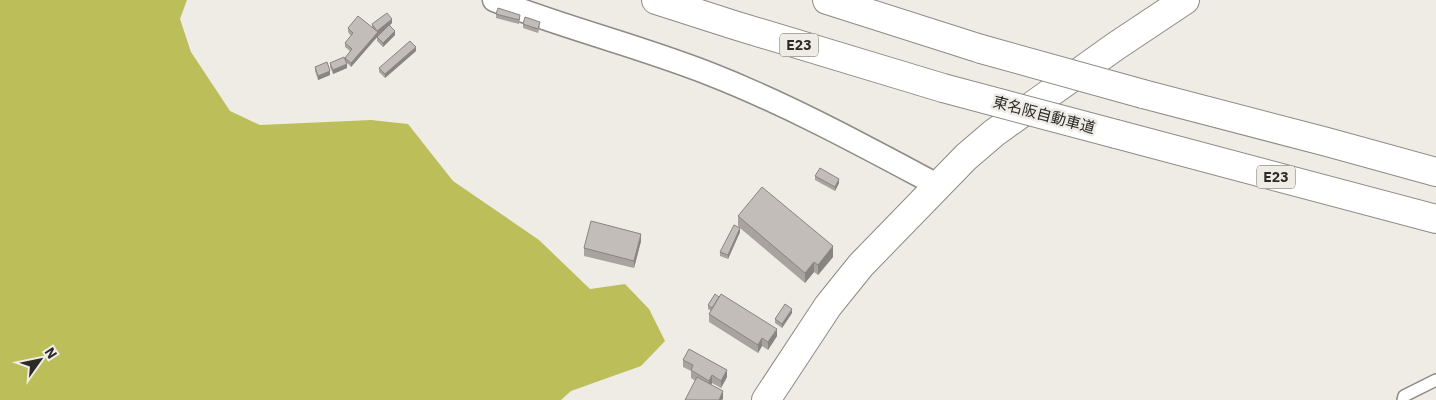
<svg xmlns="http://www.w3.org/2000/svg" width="1436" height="400" font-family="'IBM Plex Sans','Noto Sans JP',sans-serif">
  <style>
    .forest { fill: #bbbe59 }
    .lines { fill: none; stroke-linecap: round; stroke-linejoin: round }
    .service-casing { stroke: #8d8b85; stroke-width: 14 }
    .minor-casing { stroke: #8d8b85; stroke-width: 25 }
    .tertiary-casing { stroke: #8d8b85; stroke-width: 30 }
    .motorway-casing { stroke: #8d8b85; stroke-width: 30 }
    .service { stroke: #fff; stroke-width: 11 }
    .minor { stroke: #fff; stroke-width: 22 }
    .tertiary { stroke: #fff; stroke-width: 28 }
    .motorway { stroke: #fff; stroke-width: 28 }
    .motorway-bridge-casing { stroke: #8d8b85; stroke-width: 30; stroke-linecap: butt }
    .motorway-bridge { stroke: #fff; stroke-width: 28 }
    .wall { fill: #a8a39f }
    .shaded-wall { fill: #888482 }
    .building { fill: #c3bdb9; stroke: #888482 }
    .labels { text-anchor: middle; stroke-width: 5; stroke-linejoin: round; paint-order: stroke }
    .shield { fill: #efece6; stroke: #666460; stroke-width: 1 }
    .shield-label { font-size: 14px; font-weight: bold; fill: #2b2a27 }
    .street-label { font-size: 15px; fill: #2b2a27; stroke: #efece6 }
  </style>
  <rect width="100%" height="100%" fill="#efece6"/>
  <polygon class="forest" points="0,0 187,0 180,19 191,52 230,111 260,125 371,120 408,124 453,181 539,240 590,289 625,284 649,309 665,341 641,366 571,391 561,400 0,400"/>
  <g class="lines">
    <defs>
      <polyline id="service" points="1403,400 1404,396 1436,380"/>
      <path id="minor" d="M494,0c71,28 145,46 216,74 79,31 154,72 229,112"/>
      <polyline id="tertiary" points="766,400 828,306 861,265 966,157 994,133 1116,46 1185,0"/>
      <g id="motorway">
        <polyline points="656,0 734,25 943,88"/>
        <polyline points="827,0 981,49"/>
        <polyline points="1143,94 1327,142 1436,172"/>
        <polyline points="1116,134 1436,219"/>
      </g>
    </defs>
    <use href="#service" class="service-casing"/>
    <use href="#minor" class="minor-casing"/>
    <use href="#tertiary" class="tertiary-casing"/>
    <use href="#motorway" class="motorway-casing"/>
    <use href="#service" class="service"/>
    <use href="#minor" class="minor"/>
    <use href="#tertiary" class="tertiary"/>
    <use href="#motorway" class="motorway"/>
    <defs>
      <g id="motorway-bridge">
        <polyline points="981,49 1143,94"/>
        <polyline points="943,88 1116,134"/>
      </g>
    </defs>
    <use href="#motorway-bridge" class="motorway-bridge-casing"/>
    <use href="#motorway-bridge" class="motorway-bridge"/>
  </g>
  <g class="wall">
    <polygon points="496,14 520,19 519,24 496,18"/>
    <polygon points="392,23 390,25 395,35 383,47 377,41 377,37 386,28 378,35 378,36 351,67 347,63 347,68 333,74 330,67 330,63 345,58 350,51 345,47 345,43 351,36 348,32 348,28 372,27 372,24"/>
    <polygon points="523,24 540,26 538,33 523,28"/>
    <polygon points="416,51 385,78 379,72 379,68"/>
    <polygon points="315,67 330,75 318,80 315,71"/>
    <polygon points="815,176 839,183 835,191 815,180"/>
    <polygon points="738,216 833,257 818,275 814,272 805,283 740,228 740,232 728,259 720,256 720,252 740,228 738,226"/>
    <polygon points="641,241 634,268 584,256 584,248"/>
    <polygon points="708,305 777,336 768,350 762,346 758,353 709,322 709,314 711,311 708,309"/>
    <polygon points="792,313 782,328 775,323 775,319"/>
    <polygon points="683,360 727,377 721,388 712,383 711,385 723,399 691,378 691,371 683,367"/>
  </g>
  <g class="shaded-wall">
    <polygon points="392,19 392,23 378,35 378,36 351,67 351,63 377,31"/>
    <polygon points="395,31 395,35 383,47 383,43"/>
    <polygon points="416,47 416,51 385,78 385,74"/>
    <polygon points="347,64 347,68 333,74 333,70"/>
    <polygon points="330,71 330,75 318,80 318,76"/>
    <polygon points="839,179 839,183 835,191 835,187"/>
    <polygon points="740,228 740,232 728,259 728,255"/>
    <polygon points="641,234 641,241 634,268 634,261"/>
    <polygon points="833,246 833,257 818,275 818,265"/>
    <polygon points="814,262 814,272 805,283 805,273"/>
    <polygon points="792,309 792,313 782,328 782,324"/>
    <polygon points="777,329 777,336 768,350 768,342"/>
    <polygon points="762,338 762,346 758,353 758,345"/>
    <polygon points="727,370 727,377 721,388 721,381"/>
    <polygon points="712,375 712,383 709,388 709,381"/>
    <polygon points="723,391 723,399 722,400 719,400"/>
  </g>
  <g class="building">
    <polygon points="498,8 520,15 519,20 496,14"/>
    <polygon points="387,13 392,19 377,31 372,24"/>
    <polygon points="358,16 378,32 351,63 345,58 352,49 345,43 353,33 348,28"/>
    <polygon points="525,17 540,22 538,29 523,24"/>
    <polygon points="389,25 395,31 383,43 377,37"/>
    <polygon points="410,41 416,47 385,74 379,68"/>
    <polygon points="344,57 347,64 333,70 330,63"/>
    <polygon points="327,62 330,71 318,76 315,67"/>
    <polygon points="820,168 839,179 835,187 815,176"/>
    <polygon points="762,187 833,246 818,265 814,262 805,273 738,216"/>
    <polygon points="591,221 641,234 634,261 584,248"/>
    <polygon points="734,225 740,228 728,255 720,252"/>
    <polygon points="715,294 719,297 712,308 708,305"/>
    <polygon points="721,294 777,329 768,342 762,338 758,345 709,314"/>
    <polygon points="785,304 792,309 782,324 775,319"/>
    <polygon points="689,349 727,370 721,381 712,375 709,381 691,370 693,365 683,360"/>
    <polygon points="697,377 723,391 719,400 685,400"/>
  </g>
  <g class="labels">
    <g class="shield">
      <rect x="780" y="33.5" width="38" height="23" rx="4"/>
      <rect x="1257" y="165.5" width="38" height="23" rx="4"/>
    </g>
    <g class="shield-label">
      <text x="799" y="50">E23</text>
      <text x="1276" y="182">E23</text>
    </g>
    <g class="street-label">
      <text transform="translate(1044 115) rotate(15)" y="5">東名阪自動車道</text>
    </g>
  </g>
  <g transform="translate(40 360) rotate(57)" stroke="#efece6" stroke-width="4" paint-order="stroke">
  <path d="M0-4L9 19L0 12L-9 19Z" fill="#2b2a27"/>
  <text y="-8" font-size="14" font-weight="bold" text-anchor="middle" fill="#2b2a27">N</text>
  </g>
</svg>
